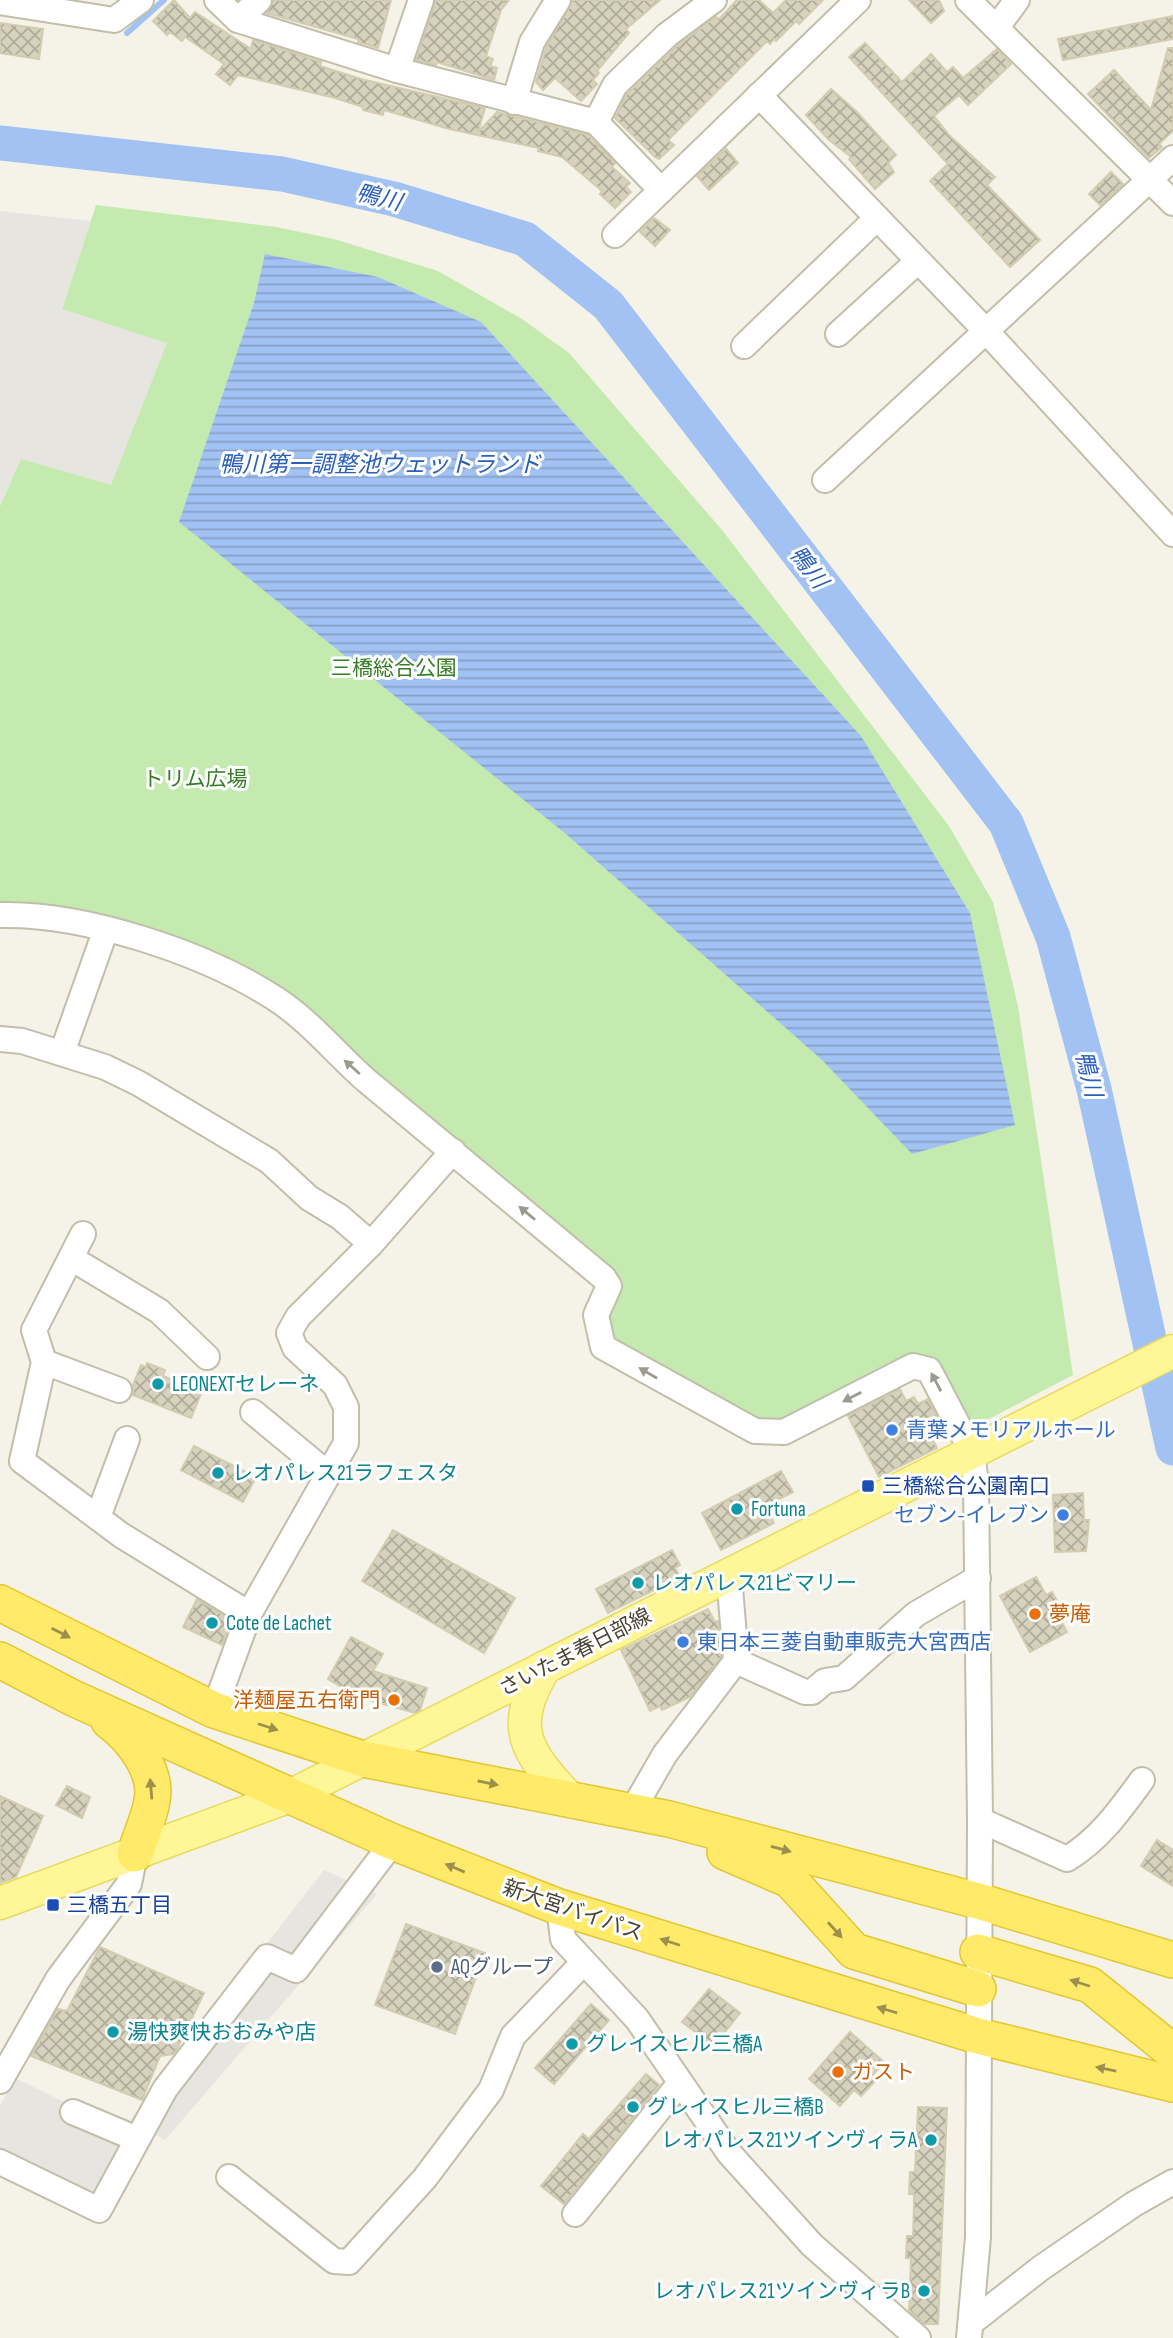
<svg xmlns="http://www.w3.org/2000/svg" width="1173" height="2338" font-family="'Sofia Sans Condensed','Noto Sans JP',sans-serif">
  <style>
    .park { fill: #c4eaaf }
    .parking { fill: #e6e5e0 }
    .water { fill: url(#water-rules) }
    .lines { fill: none; stroke-linecap: round; stroke-linejoin: round }
    .stream { stroke: #a2c2f4; stroke-width: 6 }
    .river { stroke: #a2c2f4; stroke-width: 35 }
    .building { fill: url(#building-cross-hatch); stroke: #d2ccb0; stroke-width: 2 }
    .minor-casing { stroke: #c1beaa; stroke-width: 28 }
    .major-casing { stroke: #e9db62; stroke-width: 35 }
    .highway-casing { stroke: #e4c633; stroke-width: 38 }
    .minor { stroke: #fff; stroke-width: 24 }
    .major { stroke: #fff697; stroke-width: 32 }
    .highway { stroke: #ffeb69; stroke-width: 35 }
    .oneway { fill: #9b9990 }
    .oneway2 { fill: #9b904d }
    .culture-dot { fill: #0f9aa8; stroke: #fff; stroke-width: 2.5 }
    .shop-dot { fill: #3f7fe0; stroke: #fff; stroke-width: 2.5 }
    .transit-dot { fill: #1a4fb4; stroke: #fff; stroke-width: 2.5 }
    .food-dot { fill: #e8710a; stroke: #fff; stroke-width: 2.5 }
    .service-dot { fill: #5c6f8a; stroke: #fff; stroke-width: 2.5 }
    .labels { text-anchor: middle; stroke-width: 6; stroke-linejoin: round; paint-order: stroke }
    .park-label { font-size: 21px; fill: #367d26; stroke: #fff }
    .culture-label { font-size: 21px; fill: #0d838f; stroke: #fff; text-anchor: start }
    .shop-label { font-size: 21px; fill: #366cbe; stroke: #fff; text-anchor: start }
    .transit-label { font-size: 21px; fill: #164399; stroke: #fff; text-anchor: start }
    .food-label { font-size: 21px; fill: #c56008; stroke: #fff; text-anchor: start }
    .street-label { font-size: 21px; fill: #494536; stroke: #fff }
    .service-label { font-size: 21px; fill: #4e5e75; stroke: #fff; text-anchor: start }
    .water-label { font-size: 23px; font-style: italic; fill: #2a60ba; stroke: #fff }
  </style>
  <defs>
    <pattern id="water-rules" width="6" height="5" patternUnits="userSpaceOnUse" patternTransform="scale(1.75)"><rect width="6" height="5" fill="#a2c2f4"/><path d="M0 2.5h6" fill="none" stroke="#869fc6"/></pattern>
    <pattern id="building-cross-hatch" width="8" height="8" patternUnits="userSpaceOnUse" patternTransform="scale(1.75)"><rect width="8" height="8" fill="#d7d2bd"/><path d="M0 0l8 8M0 8l8-8" fill="none" stroke="#b0ac9a"/></pattern>
  </defs>
  <rect width="100%" height="100%" fill="#f5f3e8"/>
  <polygon class="park" points="96,205 276,227 334,239 438,271 522,319 569,353 722,530 949,826 993,902 1018,1006 1073,1375 968,1430 933,1366 784,1423 751,1420 608,1339 601,1317 614,1293 286,993 0,907 0,506 21,458 167,344 62,309"/>
  <g class="parking">
    <polygon points="0,211 91,221 62,309 167,343 111,485 21,459 0,506"/>
    <polygon points="324,1870 377,1894 165,2140 130,2120"/>
    <polygon points="15,2078 128,2133 94,2199 0,2153 0,2106"/>
  </g>
  <polygon class="water" points="265,254 378,277 481,322 861,736 970,913 1015,1125 912,1154 822,1060 566,834 179,522 254,303"/>
  <g class="lines">
    <polyline class="stream" points="127,33 164,0"/>
    <polyline class="river" points="0,143 282,174 394,199 525,239 608,305 1006,823 1053,937 1094,1089 1173,1448"/>
  </g>
  <g class="building">
    <polygon points="174,0 190,18 195,12 251,49 253,40 321,62 320,66 361,79 485,108 478,132 497,112 588,135 615,163 612,167 630,183 626,187 631,192 615,208 600,194 602,191 562,157 538,151 539,148 449,129 384,110 383,115 363,110 363,107 335,98 238,75 230,85 216,74 224,64 185,37 182,41 170,32 167,35 153,21"/>
    <polygon points="273,0 391,0 378,48 358,42 358,39 267,13"/>
    <polygon points="436,0 509,0 501,10 486,56 493,59 490,66 497,68 494,80 437,62 436,65 416,60"/>
    <polygon points="573,0 660,0 626,29 629,33 597,71 599,73 593,80 597,84 581,101 555,78 543,90 536,82 546,48"/>
    <polygon points="737,0 759,0 773,13 786,0 823,0 799,24 796,21 776,41 774,39 770,44 767,41 668,140 674,145 659,159 655,157 615,118 627,94 677,46 716,17 719,19"/>
    <polygon points="909,0 939,0 944,11 931,23"/>
    <polygon points="1173,16 1173,39 1063,60 1058,39"/>
    <polygon points="0,23 43,29 39,59 0,53"/>
    <polygon points="865,43 902,82 931,54 947,72 953,67 963,78 997,49 1011,64 968,105 959,95 934,116 949,135 995,177 987,185 1040,240 1010,267 930,181 948,164 849,57"/>
    <polygon points="1168,48 1173,48 1173,131 1159,144 1162,147 1149,158 1088,94 1114,70 1151,110"/>
    <polygon points="831,89 856,111 896,155 888,163 894,172 875,189 849,159 851,157 828,139 806,115"/>
    <polygon points="726,149 738,163 709,190 697,176"/>
    <polygon points="1111,172 1123,184 1100,205 1089,194"/>
    <polygon points="654,218 670,230 655,246 640,232"/>
    <polygon points="147,1363 165,1370 163,1376 202,1391 191,1418 133,1395 133,1385 141,1365 146,1367"/>
    <polygon points="900,1389 906,1401 914,1397 918,1404 928,1399 941,1425 929,1432 937,1448 879,1477 848,1416"/>
    <polygon points="194,1446 256,1477 243,1502 181,1470"/>
    <polygon points="781,1471 793,1492 765,1506 774,1523 721,1550 702,1513"/>
    <polygon points="1083,1493 1084,1520 1089,1520 1086,1551 1055,1552 1053,1495"/>
    <polygon points="393,1530 515,1598 484,1653 362,1581"/>
    <polygon points="672,1550 680,1565 675,1568 680,1577 608,1613 596,1589"/>
    <polygon points="1036,1577 1046,1595 1052,1592 1060,1606 1055,1609 1067,1632 1030,1652 1000,1596"/>
    <polygon points="197,1599 231,1620 222,1645 183,1627"/>
    <polygon points="708,1609 715,1622 718,1621 721,1657 690,1697 662,1710 660,1706 650,1711 621,1650"/>
    <polygon points="351,1637 383,1654 373,1671 427,1688 420,1710 415,1713 359,1697 328,1679"/>
    <polygon points="67,1786 90,1797 82,1818 56,1805"/>
    <polygon points="0,1796 43,1816 16,1877 0,1883"/>
    <polygon points="1157,1840 1173,1850 1173,1886 1141,1866"/>
    <polygon points="406,1924 485,1953 455,2034 375,2005"/>
    <polygon points="100,1947 204,1993 177,2049 173,2054 160,2056 142,2100 31,2056 58,2009 67,2011"/>
    <polygon points="709,1989 740,2013 714,2046 682,2022"/>
    <polygon points="591,2004 609,2020 554,2084 535,2068"/>
    <polygon points="850,2032 884,2062 872,2076 876,2080 861,2096 854,2090 840,2106 809,2079"/>
    <polygon points="646,2074 659,2085 564,2204 541,2186 583,2134 589,2139"/>
    <polygon points="918,2107 947,2108 938,2324 924,2324 909,2310 911,2258 906,2258 907,2236 913,2236 914,2205 914,2194 909,2194 910,2172 915,2172"/>
  </g>
  <g class="lines">
    <defs>
      <g id="minor">
        <polyline points="217,0 238,20 397,70 596,122 661,190"/>
        <polyline points="968,0 1173,203"/>
        <polyline points="0,2 114,20 141,0"/>
        <polyline points="238,20 259,0"/>
        <polyline points="997,27 1017,0"/>
        <polyline points="397,70 421,0"/>
        <polyline points="759,95 986,331 1173,534"/>
        <polyline points="514,102 532,42 558,0"/>
        <polyline points="596,122 615,85 667,35 714,0"/>
        <polyline points="615,235 858,0"/>
        <polyline points="838,334 918,261"/>
        <polyline points="744,346 877,218"/>
        <polyline points="825,480 1173,158"/>
        <path d="M0,915c85,-2 205,38 276,84 34,22 61,56 91,82 79,66 158,131 237,197l5,8 -13,29 7,32 152,84 29,1 129,-66 16,4 43,82 4,31 4,337 -2,417 -9,101"/>
        <polyline points="0,1039 22,1041 105,1067 138,1083 269,1161 309,1198 340,1217 371,1244"/>
        <polyline points="62,1053 106,929"/>
        <polyline points="83,1234 34,1330 44,1362 22,1461 121,1535 249,1614"/>
        <polyline points="71,1258 159,1311 207,1357"/>
        <polyline points="44,1362 119,1390"/>
        <polyline points="253,1412 328,1474"/>
        <polyline points="98,1517 127,1439"/>
        <polyline points="736,1661 805,1692 812,1692 825,1681 844,1678 916,1614 978,1578"/>
        <polyline points="214,1710 249,1614 346,1443 346,1407 335,1385 295,1348 289,1333 298,1317 371,1244 453,1151"/>
        <polyline points="632,1811 665,1754 736,1661 729,1575"/>
        <path d="M980,1820l87,39c33,-20 53,-49 75,-79"/>
        <polyline points="559,1907 563,1939 637,2019 729,2153 812,2245 918,2338"/>
        <polyline points="0,2081 58,1979 129,1884 135,1854"/>
        <polyline points="73,2112 137,2139"/>
        <polyline points="0,2162 99,2210 165,2089 267,1957 296,1970 393,1842"/>
        <polyline points="229,2177 334,2261 349,2262 425,2178 491,2090 513,2036 584,1962"/>
        <polyline points="575,2214 680,2083"/>
        <polyline points="972,2322 1041,2268 1134,2204 1173,2182"/>
      </g>
      <g id="major">
        <path d="M545,1667c-37,61 -20,84 25,132"/>
        <polyline points="0,1903 290,1796 1173,1351"/>
      </g>
      <g id="highway">
        <polyline points="0,1603 214,1710 363,1759 669,1819 978,1901 1173,1960"/>
        <polyline points="0,1660 73,1698 393,1842 559,1907 978,2036 1173,2084"/>
        <path d="M109,1721c23,17 49,50 43,80 -3,18 -12,36 -17,53"/>
        <polyline points="725,1852 790,1880 854,1951 978,1989"/>
        <polyline points="978,1952 1090,1985 1173,2052"/>
      </g>
    </defs>
    <use href="#minor" class="minor-casing"/>
    <use href="#major" class="major-casing"/>
    <use href="#highway" class="highway-casing"/>
    <use href="#minor" class="minor"/>
    <use href="#major" class="major"/>
    <use href="#highway" class="highway"/>
  </g>
  <defs><path id="oneway-solid" d="M-6-.8H1V-3.2L6.5 0L1 3.2V.8H-6Z" transform="scale(1.75)"/></defs>
  <g class="oneway">
    <use href="#oneway-solid" transform="translate(352 1067) rotate(-138)"/>
    <use href="#oneway-solid" transform="translate(527 1213) rotate(-140)"/>
    <use href="#oneway-solid" transform="translate(648 1373) rotate(-150)"/>
    <use href="#oneway-solid" transform="translate(936 1382) rotate(-118)"/>
    <use href="#oneway-solid" transform="translate(852 1397) rotate(153)"/>
  </g>
  <g class="oneway2">
    <use href="#oneway-solid" transform="translate(61 1633) rotate(27)"/>
    <use href="#oneway-solid" transform="translate(268 1727) rotate(18)"/>
    <use href="#oneway-solid" transform="translate(488 1783) rotate(11)"/>
    <use href="#oneway-solid" transform="translate(151 1789) rotate(-95)"/>
    <use href="#oneway-solid" transform="translate(781 1849) rotate(15)"/>
    <use href="#oneway-solid" transform="translate(455 1868) rotate(-157)"/>
    <use href="#oneway-solid" transform="translate(835 1930) rotate(48)"/>
    <use href="#oneway-solid" transform="translate(670 1942) rotate(-162)"/>
    <use href="#oneway-solid" transform="translate(1080 1983) rotate(-162)"/>
    <use href="#oneway-solid" transform="translate(887 2010) rotate(-164)"/>
    <use href="#oneway-solid" transform="translate(1106 2069) rotate(-168)"/>
  </g>
  <g class="culture-dot">
    <circle cx="158" cy="1384" r="7"/>
    <circle cx="218" cy="1473" r="7"/>
    <circle cx="737" cy="1509" r="7"/>
    <circle cx="638" cy="1583" r="7"/>
    <circle cx="212" cy="1623" r="7"/>
    <circle cx="113" cy="2032" r="7"/>
    <circle cx="572" cy="2044" r="7"/>
    <circle cx="633" cy="2107" r="7"/>
    <circle cx="931" cy="2140" r="7"/>
    <circle cx="924" cy="2291" r="7"/>
  </g>
  <g class="shop-dot">
    <circle cx="892" cy="1430" r="7"/>
    <circle cx="1063" cy="1515" r="7"/>
    <circle cx="683" cy="1642" r="7"/>
  </g>
  <g class="transit-dot">
    <rect x="861" y="1479" width="14" height="14" rx="3.5"/>
    <rect x="46" y="1898" width="14" height="14" rx="3.5"/>
  </g>
  <g class="food-dot">
    <circle cx="1035" cy="1614" r="7"/>
    <circle cx="394" cy="1700" r="7"/>
    <circle cx="838" cy="2072" r="7"/>
  </g>
  <circle class="service-dot" cx="437" cy="1967" r="7"/>
  <g class="labels">
    <g class="park-label">
      <text x="394" y="675">三橋総合公園</text>
      <text x="195" y="786">トリム広場</text>
    </g>
    <g class="culture-label">
      <text x="172" y="1391">LEONEXTセレーネ</text>
      <text x="232" y="1480">レオパレス21ラフェスタ</text>
      <text x="751" y="1516">Fortuna</text>
      <text x="652" y="1590">レオパレス21ビマリー</text>
      <text x="226" y="1630">Cote de Lachet</text>
      <text x="127" y="2039">湯快爽快おおみや店</text>
      <text x="586" y="2051">グレイスヒル三橋A</text>
      <text x="647" y="2114">グレイスヒル三橋B</text>
      <text x="917" y="2147" text-anchor="end">レオパレス21ツインヴィラA</text>
      <text x="910" y="2298" text-anchor="end">レオパレス21ツインヴィラB</text>
    </g>
    <g class="shop-label">
      <text x="906" y="1437">青葉メモリアルホール</text>
      <text x="1049" y="1522" text-anchor="end">セブン-イレブン</text>
      <text x="697" y="1649">東日本三菱自動車販売大宮西店</text>
    </g>
    <g class="transit-label">
      <text x="882" y="1493">三橋総合公園南口</text>
      <text x="67" y="1912">三橋五丁目</text>
    </g>
    <g class="food-label">
      <text x="1049" y="1621">夢庵</text>
      <text x="380" y="1707" text-anchor="end">洋麺屋五右衛門</text>
      <text x="852" y="2079">ガスト</text>
    </g>
    <g class="street-label">
      <text transform="translate(575 1652) rotate(-27)" y="7">さいたま春日部線</text>
      <text transform="translate(573 1910) rotate(19)" y="7">新大宮バイパス</text>
    </g>
    <g class="service-label">
      <text x="451" y="1974">AQグループ</text>
    </g>
    <g class="water-label">
      <text transform="translate(379 197) rotate(14)" y="8">鴨川</text>
      <text x="380" y="472">鴨川第一調整池ウェットランド</text>
      <text transform="translate(809 567) rotate(53)" y="8">鴨川</text>
      <text transform="translate(1089 1074) rotate(76)" y="8">鴨川</text>
    </g>
  </g>
</svg>
